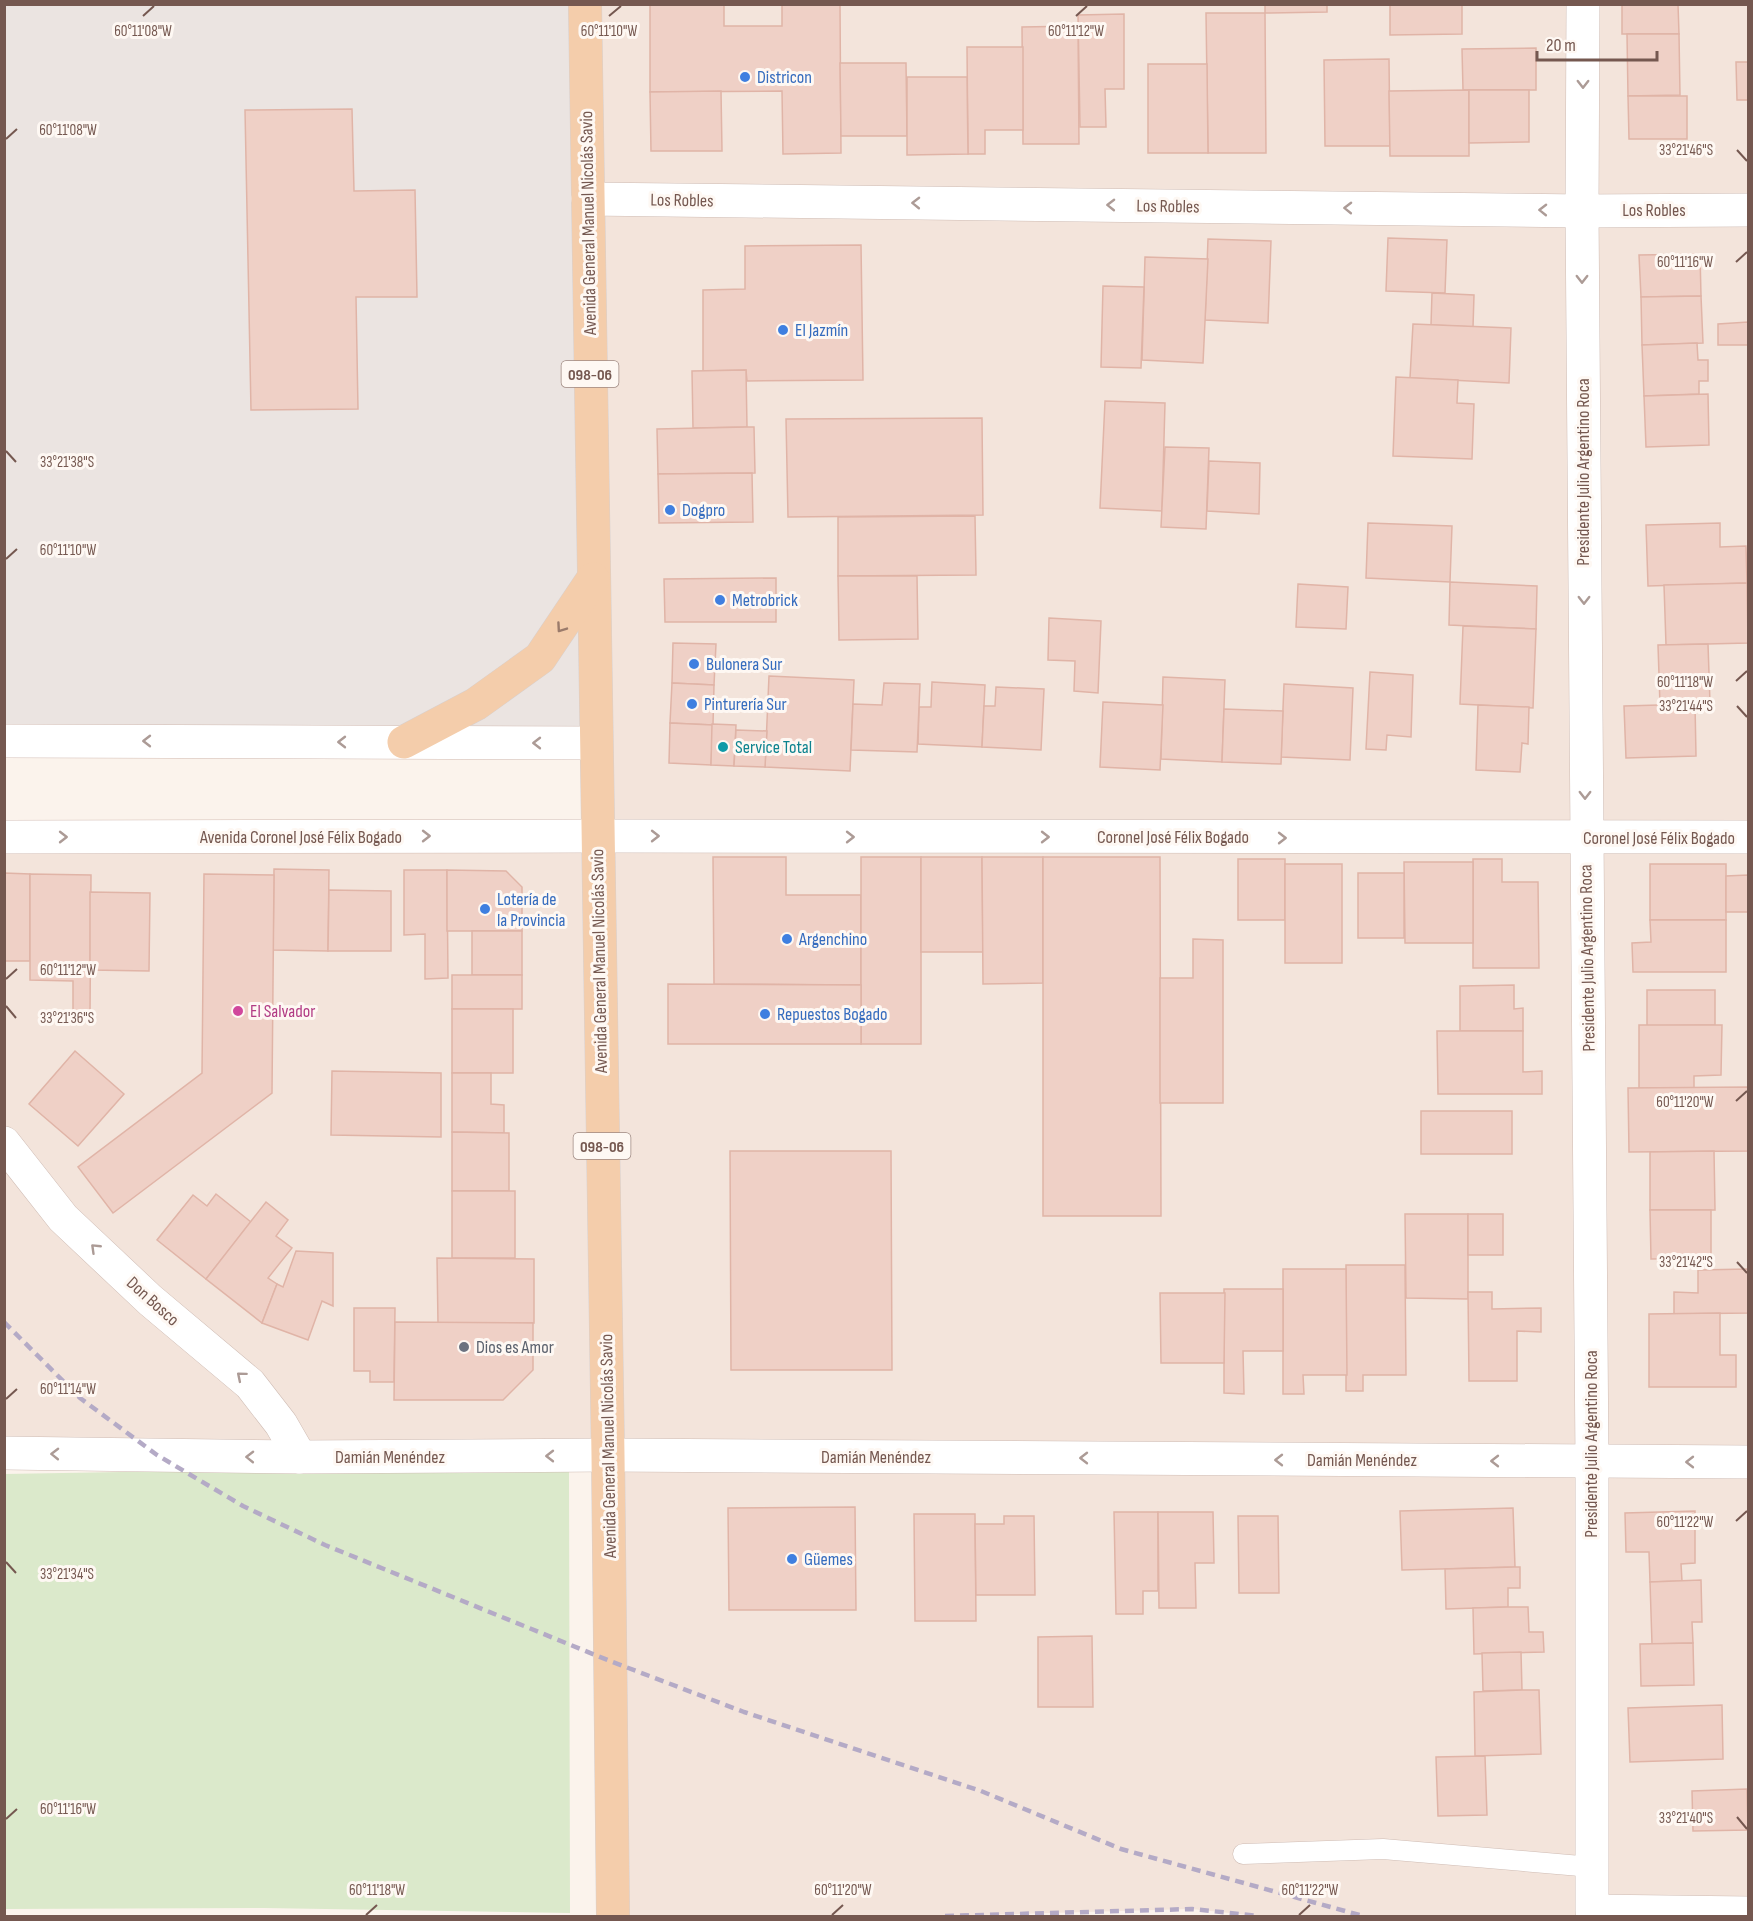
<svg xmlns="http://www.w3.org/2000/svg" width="1753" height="1921" font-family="'Sofia Sans Condensed',sans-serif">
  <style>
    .residential { fill: #f3e4db }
    .industrial { fill: #ebe4e1 }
    .green { fill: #dbe9cb }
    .building { fill: #efd0c6; stroke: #e0b4a7; stroke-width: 1.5 }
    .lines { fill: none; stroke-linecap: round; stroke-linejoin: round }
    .service-casing { stroke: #cfbcb4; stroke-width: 21 }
    .minor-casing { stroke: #cfbcb4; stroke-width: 34 }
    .secondary-casing { stroke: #d2bbb2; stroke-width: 34 }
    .primary-casing { stroke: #d8d0ce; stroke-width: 34 }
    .service { stroke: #fff; stroke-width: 20 }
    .minor { stroke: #fff; stroke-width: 33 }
    .secondary { stroke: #fff; stroke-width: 33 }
    .primary { stroke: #f4cdab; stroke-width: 33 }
    .rail { stroke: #b4aac6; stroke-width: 4.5; stroke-dasharray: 9 6; stroke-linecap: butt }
    .oneway { stroke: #ac9b96 }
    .oneway2 { stroke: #9b7b6b }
    .ticks { fill: none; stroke: #755850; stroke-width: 2 }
    .shop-dot { fill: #3f7fe0; stroke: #fef8f3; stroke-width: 2 }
    .culture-dot { fill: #0f9aa8; stroke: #fef8f3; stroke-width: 2 }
    .hotel-dot { fill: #d1479c; stroke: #fef8f3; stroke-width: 2 }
    .worship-dot { fill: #6b7280; stroke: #fef8f3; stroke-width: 2 }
    .labels { text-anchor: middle; stroke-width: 6; stroke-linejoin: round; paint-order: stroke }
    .shield { fill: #fef8f3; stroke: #9e8881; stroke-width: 1.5 }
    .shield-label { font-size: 16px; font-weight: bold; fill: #755850 }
    .shop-label { font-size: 18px; fill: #366cbe; stroke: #fef8f3; text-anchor: start }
    .street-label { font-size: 18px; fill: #755850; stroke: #fef8f3 }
    .culture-label { font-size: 18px; fill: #0d838f; stroke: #fef8f3; text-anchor: start }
    .hotel-label { font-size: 18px; fill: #b23c85; stroke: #fef8f3; text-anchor: start }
    .worship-label { font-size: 18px; fill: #5b616d; stroke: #fef8f3; text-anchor: start }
    .ticks-label { font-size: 15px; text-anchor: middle; fill: #755850; stroke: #fef8f3; stroke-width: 6; stroke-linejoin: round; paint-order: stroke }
  </style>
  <rect width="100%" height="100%" fill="#fbf3ec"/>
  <polygon class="residential" points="585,5 1748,5 1748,1916 1259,1916 1191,1909 945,1916 613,1916 608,1455 5,1453 5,837 597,836"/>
  <polygon class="industrial" points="5,5 585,5 595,743 5,741"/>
  <polygon class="green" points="180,1471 569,1472 570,1913 264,1908 5,1909 4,1474"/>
  <g class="building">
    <polygon points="650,4 724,4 724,26 782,26 782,4 840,4 841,153 783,154 782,91 650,92"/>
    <polygon points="1265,4 1327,4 1327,12 1265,13"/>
    <polygon points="1390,4 1462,4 1462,34 1390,35"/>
    <polygon points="1622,4 1678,4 1679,34 1622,34"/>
    <polygon points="1206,13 1265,13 1266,153 1208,153"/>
    <polygon points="1124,14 1124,89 1105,89 1106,127 1080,127 1078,15"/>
    <polygon points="1078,26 1079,144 1023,144 1022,27"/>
    <polygon points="1627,34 1679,34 1680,95 1628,96"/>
    <polygon points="967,47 1023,47 1023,130 985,130 985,154 968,154"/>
    <polygon points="1536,48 1536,90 1463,90 1462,49"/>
    <polygon points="1389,59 1390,146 1325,146 1324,60"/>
    <polygon points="1736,62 1748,62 1748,100 1737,100"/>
    <polygon points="840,63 906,63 907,136 841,136"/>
    <polygon points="1148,64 1207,64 1208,153 1148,153"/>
    <polygon points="907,77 967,77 968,154 907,155"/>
    <polygon points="1469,90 1469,156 1390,156 1389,91"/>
    <polygon points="1469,90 1529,90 1529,142 1469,143"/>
    <polygon points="721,91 722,151 651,151 650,92"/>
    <polygon points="1628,96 1687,96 1687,139 1629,139"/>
    <polygon points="352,109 354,191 415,190 417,297 356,297 358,409 251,410 245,110"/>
    <polygon points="1388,238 1447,240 1445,293 1386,291"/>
    <polygon points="1208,239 1271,241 1268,323 1205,320"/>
    <polygon points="861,245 863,380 747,381 746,370 703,371 703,290 745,289 745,246"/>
    <polygon points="1700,254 1701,296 1641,297 1639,255"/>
    <polygon points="1145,257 1208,259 1203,363 1142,360"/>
    <polygon points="1103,286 1144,287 1141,368 1101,367"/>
    <polygon points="1432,293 1474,295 1473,327 1431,325"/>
    <polygon points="1701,296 1703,343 1642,345 1641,297"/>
    <polygon points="1748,322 1748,345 1718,345 1718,324"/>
    <polygon points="1413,324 1511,328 1509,383 1410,378"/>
    <polygon points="1697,343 1698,360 1708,360 1708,381 1699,381 1699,394 1644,396 1642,345"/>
    <polygon points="746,370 747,427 693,428 692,371"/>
    <polygon points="1396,377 1458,380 1457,403 1474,404 1472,459 1393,456"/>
    <polygon points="1708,394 1709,445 1646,447 1644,396"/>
    <polygon points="1105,401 1165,403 1162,511 1100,508"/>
    <polygon points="982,418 983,515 788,517 786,419"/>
    <polygon points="747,427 754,427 755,473 658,474 657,429"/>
    <polygon points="1165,447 1209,448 1206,529 1161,527"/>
    <polygon points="1209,461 1260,463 1259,514 1207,511"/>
    <polygon points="752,473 753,522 659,523 658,474"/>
    <polygon points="975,516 976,575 838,576 838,517"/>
    <polygon points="1368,523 1452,526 1450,582 1366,578"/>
    <polygon points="1720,523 1720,547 1746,546 1747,583 1648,586 1646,525"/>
    <polygon points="838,576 917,576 918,639 839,640"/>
    <polygon points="776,578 776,622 665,622 664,579"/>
    <polygon points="1450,582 1537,586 1536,629 1449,625"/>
    <polygon points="1747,583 1748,643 1666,645 1664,585"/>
    <polygon points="1298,584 1348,587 1346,629 1296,627"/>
    <polygon points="1049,618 1101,621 1098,693 1074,691 1075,661 1048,660"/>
    <polygon points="1463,626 1536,629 1533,708 1460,704"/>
    <polygon points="673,643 716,644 714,685 672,683"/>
    <polygon points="1708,644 1710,703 1660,705 1658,645"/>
    <polygon points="1370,672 1413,675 1411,737 1387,735 1386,750 1366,749"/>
    <polygon points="769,676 854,680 850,771 765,767"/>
    <polygon points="1163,677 1225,680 1222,762 1161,759"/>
    <polygon points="932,682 985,685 982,747 918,744 919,707 931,707"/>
    <polygon points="672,683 714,685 713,725 670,723"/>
    <polygon points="884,683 920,684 917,752 851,750 853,704 882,705"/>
    <polygon points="1284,684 1353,688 1350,760 1281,757"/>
    <polygon points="996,687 1044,689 1041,750 982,747 984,706 995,706"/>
    <polygon points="1103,702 1163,705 1160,770 1100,767"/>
    <polygon points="1695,704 1696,756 1626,758 1624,706"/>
    <polygon points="1478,705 1529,707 1528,744 1522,743 1520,772 1476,770"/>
    <polygon points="1224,709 1283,711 1281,764 1222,762"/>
    <polygon points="670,723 713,725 711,765 669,763"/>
    <polygon points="712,724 736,725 734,766 711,765"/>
    <polygon points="736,730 767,731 765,767 734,766"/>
    <polygon points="713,857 786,857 786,895 861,895 861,985 714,984"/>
    <rect x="861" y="857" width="60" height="187"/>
    <polygon points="921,857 982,857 983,952 921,952"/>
    <polygon points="982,857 1043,857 1043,983 983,984"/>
    <polygon points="1043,857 1160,857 1161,1216 1043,1216"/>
    <rect x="1238" y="859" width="47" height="61"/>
    <polygon points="1473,859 1502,859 1502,882 1538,882 1539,968 1473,968"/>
    <polygon points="1404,862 1473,862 1473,943 1405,943"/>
    <rect x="1285" y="864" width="57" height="99"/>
    <rect x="1650" y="864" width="76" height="56"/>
    <polygon points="274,869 329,870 328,951 273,950"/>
    <polygon points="404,870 447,870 448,978 425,979 425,934 404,935"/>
    <polygon points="447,870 506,871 522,887 522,931 447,931"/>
    <polygon points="4,873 30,874 30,961 4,961"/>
    <rect x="1358" y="873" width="46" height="65"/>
    <polygon points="30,874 91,875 90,1014 73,1013 73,981 30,980"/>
    <polygon points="204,874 274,875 272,1093 113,1213 78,1167 202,1073"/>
    <polygon points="1748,875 1748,912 1726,912 1726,876"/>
    <polygon points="329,890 391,891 391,951 328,951"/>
    <polygon points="90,892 150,893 149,971 90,970"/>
    <polygon points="1650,920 1726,920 1726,972 1633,972 1632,943 1651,942"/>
    <rect x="472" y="931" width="50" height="44"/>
    <polygon points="1193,939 1223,940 1223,1103 1160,1103 1160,978 1193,978"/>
    <rect x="452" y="975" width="70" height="34"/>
    <polygon points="668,984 861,985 861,1044 668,1044"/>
    <polygon points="1514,985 1514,1009 1523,1008 1523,1031 1460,1031 1460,986"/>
    <polygon points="1647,990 1715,990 1715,1025 1647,1026"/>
    <rect x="452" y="1009" width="61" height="64"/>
    <polygon points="1639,1025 1722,1025 1721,1075 1694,1076 1694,1088 1639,1088"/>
    <polygon points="1437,1031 1523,1031 1523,1072 1542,1071 1542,1094 1438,1094"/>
    <polygon points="75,1051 124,1094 78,1146 29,1104"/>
    <polygon points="332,1071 441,1073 441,1137 331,1135"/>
    <polygon points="452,1073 491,1073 491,1104 504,1105 504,1133 452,1132"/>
    <polygon points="1748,1087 1748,1151 1629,1152 1628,1088"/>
    <rect x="1421" y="1111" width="91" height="43"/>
    <polygon points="452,1132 509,1133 509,1191 452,1191"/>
    <polygon points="730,1151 891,1151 892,1370 731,1370"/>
    <polygon points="1714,1151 1715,1210 1650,1210 1650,1152"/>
    <rect x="452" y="1191" width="63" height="67"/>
    <polygon points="216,1194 251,1222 206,1279 157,1240 193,1195 207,1206"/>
    <polygon points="266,1202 288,1220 276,1236 292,1248 268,1278 277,1284 262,1323 206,1279"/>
    <polygon points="1650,1210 1711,1210 1711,1258 1651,1259"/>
    <polygon points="1405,1214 1468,1214 1468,1299 1406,1298"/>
    <rect x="1468" y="1214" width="35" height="41"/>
    <polygon points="296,1251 333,1253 333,1306 322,1301 308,1340 262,1323 277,1284 283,1287"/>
    <polygon points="437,1258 534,1259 534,1323 438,1323"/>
    <polygon points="1346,1265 1405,1265 1406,1375 1363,1375 1363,1391 1346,1391"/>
    <polygon points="1283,1269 1346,1269 1347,1375 1303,1375 1304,1394 1283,1394"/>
    <polygon points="1748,1269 1748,1313 1674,1314 1674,1292 1698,1293 1698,1270"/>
    <polygon points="1224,1289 1283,1289 1283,1351 1243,1351 1244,1394 1224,1393"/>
    <polygon points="1468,1292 1492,1292 1492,1309 1541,1308 1541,1332 1517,1331 1517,1381 1469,1381"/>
    <polygon points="1160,1293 1225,1293 1224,1363 1161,1363"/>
    <polygon points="354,1308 395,1308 394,1382 370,1382 370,1371 354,1371"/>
    <polygon points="1720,1313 1720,1355 1736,1355 1736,1387 1649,1387 1649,1314"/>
    <polygon points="395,1322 533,1323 533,1370 503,1400 394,1400"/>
    <polygon points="855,1507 856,1610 729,1610 728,1508"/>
    <polygon points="1513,1508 1515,1567 1402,1570 1400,1511"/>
    <polygon points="1695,1511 1695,1563 1681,1564 1682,1581 1650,1582 1649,1552 1626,1552 1625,1513"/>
    <polygon points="1114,1512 1158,1512 1158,1591 1143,1591 1143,1614 1116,1614"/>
    <polygon points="1158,1512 1213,1512 1214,1563 1195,1563 1196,1608 1159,1608"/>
    <polygon points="914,1514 975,1514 976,1621 915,1621"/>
    <polygon points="1004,1516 1034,1516 1035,1595 976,1595 975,1524 1004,1524"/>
    <polygon points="1238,1516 1278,1516 1279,1593 1239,1593"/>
    <polygon points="1515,1567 1520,1567 1520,1588 1508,1588 1508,1607 1446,1609 1445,1569"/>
    <polygon points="1701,1580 1702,1622 1692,1622 1693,1643 1652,1644 1650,1582"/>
    <polygon points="1508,1607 1528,1607 1529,1632 1543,1632 1544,1652 1474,1654 1473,1608"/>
    <polygon points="1092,1636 1093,1707 1038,1707 1038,1637"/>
    <polygon points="1693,1643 1694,1685 1641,1686 1640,1644"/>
    <polygon points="1521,1652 1522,1690 1483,1691 1482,1653"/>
    <polygon points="1522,1690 1539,1690 1541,1754 1475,1756 1474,1692"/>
    <polygon points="1722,1705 1723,1759 1630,1762 1628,1708"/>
    <polygon points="1485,1756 1487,1815 1438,1816 1436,1757"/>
    <polygon points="1747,1789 1748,1830 1693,1831 1692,1791"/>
  </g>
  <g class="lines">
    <defs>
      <polyline id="service" points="1243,1854 1383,1849 1592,1867"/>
      <g id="minor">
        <polyline points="1583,4 1582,211 1592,1461 1592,1911 1748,1913"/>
        <polyline points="588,199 1582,211 1748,210"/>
        <polyline points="597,836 1748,837"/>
        <polyline points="4,1143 63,1218 150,1300 250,1384 281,1424 300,1457"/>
        <polyline points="4,1453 300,1457 608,1455 1748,1462"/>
      </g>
      <g id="secondary">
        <polyline points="4,741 595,743"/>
        <polyline points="4,837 597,836"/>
      </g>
      <g id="primary">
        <polyline points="585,4 608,1455 613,1916"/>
        <polyline points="404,742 476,704 540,658 593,579"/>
      </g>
    </defs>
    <use href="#service" class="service-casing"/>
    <use href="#minor" class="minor-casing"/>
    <use href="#secondary" class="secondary-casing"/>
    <use href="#primary" class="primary-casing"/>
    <use href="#service" class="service"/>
    <use href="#minor" class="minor"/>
    <use href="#secondary" class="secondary"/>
    <use href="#primary" class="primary"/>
    <g class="rail">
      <polyline points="4,1322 80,1398 157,1455 243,1506 325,1545 610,1661 744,1712 981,1791 1121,1849 1363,1916"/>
      <polyline points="945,1916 1192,1909 1259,1916"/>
    </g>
  </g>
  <defs><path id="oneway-chevron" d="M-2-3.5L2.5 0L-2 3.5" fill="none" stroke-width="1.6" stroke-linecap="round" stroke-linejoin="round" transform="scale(1.5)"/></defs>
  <g class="oneway">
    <use href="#oneway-chevron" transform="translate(1583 84) rotate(90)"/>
    <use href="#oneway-chevron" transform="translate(916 203) rotate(-179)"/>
    <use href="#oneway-chevron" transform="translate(1111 205) rotate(-179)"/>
    <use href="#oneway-chevron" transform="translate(1348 208) rotate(-179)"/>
    <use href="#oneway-chevron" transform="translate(1543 210) rotate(-179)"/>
    <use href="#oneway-chevron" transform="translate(1582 279) rotate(90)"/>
    <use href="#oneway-chevron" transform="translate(1584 600) rotate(90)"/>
    <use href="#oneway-chevron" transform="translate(147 741) rotate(-180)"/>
    <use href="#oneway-chevron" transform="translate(342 742) rotate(-180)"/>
    <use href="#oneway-chevron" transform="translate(537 743) rotate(-180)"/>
    <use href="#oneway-chevron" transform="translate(1585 795) rotate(90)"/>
    <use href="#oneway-chevron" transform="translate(426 836)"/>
    <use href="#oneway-chevron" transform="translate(655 836)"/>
    <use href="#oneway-chevron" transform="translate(63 837)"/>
    <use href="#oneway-chevron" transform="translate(850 837)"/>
    <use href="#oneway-chevron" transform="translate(1045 837)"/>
    <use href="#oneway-chevron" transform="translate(1282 838)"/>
    <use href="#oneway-chevron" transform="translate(95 1248) rotate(-136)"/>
    <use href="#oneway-chevron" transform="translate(241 1376) rotate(-140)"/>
    <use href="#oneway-chevron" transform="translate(55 1454) rotate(-179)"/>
    <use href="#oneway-chevron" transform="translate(550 1456) rotate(180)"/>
    <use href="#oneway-chevron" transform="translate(250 1457) rotate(-179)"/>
    <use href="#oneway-chevron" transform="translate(1084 1458) rotate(-180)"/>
    <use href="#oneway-chevron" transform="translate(1279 1460) rotate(-180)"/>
    <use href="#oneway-chevron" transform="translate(1495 1461) rotate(-180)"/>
    <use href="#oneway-chevron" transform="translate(1690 1462) rotate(-180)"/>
  </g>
  <use class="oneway2" href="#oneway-chevron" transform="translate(561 628) rotate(125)"/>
  <path class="ticks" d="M143,16l11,-10M609,16l12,-10M1076,16l11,-10M6,139l11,-10M1737,150l10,11M1736,262l11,-10M6,451l10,11M6,559l11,-10M1736,681l11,-10M1737,706l10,11M6,979l11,-10M6,1006l10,12M1736,1101l11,-10M1737,1262l10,11M6,1399l11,-10M1736,1521l11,-10M6,1562l10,11M1737,1817l10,12M6,1819l11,-10M366,1915l11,-10M832,1915l11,-10M1299,1915l11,-10"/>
  <g class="shop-dot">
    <circle cx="745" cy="77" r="6"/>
    <circle cx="783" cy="330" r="6"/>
    <circle cx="670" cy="510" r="6"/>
    <circle cx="720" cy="600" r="6"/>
    <circle cx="694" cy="664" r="6"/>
    <circle cx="692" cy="704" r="6"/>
    <circle cx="485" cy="909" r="6"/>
    <circle cx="787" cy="939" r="6"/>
    <circle cx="765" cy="1014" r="6"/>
    <circle cx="792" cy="1559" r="6"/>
  </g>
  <circle class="culture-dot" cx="723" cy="747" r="6"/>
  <circle class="hotel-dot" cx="238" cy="1011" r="6"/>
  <circle class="worship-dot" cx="464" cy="1347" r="6"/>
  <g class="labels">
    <g class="shield">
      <rect x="561.5" y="361" width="57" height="26" rx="4.5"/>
      <rect x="573.5" y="1133" width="57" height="26" rx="4.5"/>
    </g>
    <g class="shield-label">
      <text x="590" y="380">098-06</text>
      <text x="602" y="1152">098-06</text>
    </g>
    <g class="shop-label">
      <text x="757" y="83">Districon</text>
      <text x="795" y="336">El Jazmín</text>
      <text x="682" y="516">Dogpro</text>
      <text x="732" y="606">Metrobrick</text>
      <text x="706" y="670">Bulonera Sur</text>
      <text x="704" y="710">Pinturería Sur</text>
      <text x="497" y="905">Lotería de<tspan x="497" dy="21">la Provincia</tspan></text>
      <text x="799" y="945">Argenchino</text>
      <text x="777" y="1020">Repuestos Bogado</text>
      <text x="804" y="1565">Güemes</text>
    </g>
    <g class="street-label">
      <text transform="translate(682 200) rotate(1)" y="6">Los Robles</text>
      <text transform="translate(1168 206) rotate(1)" y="6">Los Robles</text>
      <text x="1654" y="216">Los Robles</text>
      <text transform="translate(588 223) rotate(-91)" y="6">Avenida General Manuel Nicolás Savio</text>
      <text transform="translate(1583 472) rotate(-90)" y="6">Presidente Julio Argentino Roca</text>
      <text x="301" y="843">Avenida Coronel José Félix Bogado</text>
      <text x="1173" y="843">Coronel José Félix Bogado</text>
      <text x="1659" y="844">Coronel José Félix Bogado</text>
      <text transform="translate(1587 958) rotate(-91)" y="6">Presidente Julio Argentino Roca</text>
      <text transform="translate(599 961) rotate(-91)" y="6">Avenida General Manuel Nicolás Savio</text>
      <text transform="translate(153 1301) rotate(42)" y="6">Don Bosco</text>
      <text transform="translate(1591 1444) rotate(-90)" y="6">Presidente Julio Argentino Roca</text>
      <text transform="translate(608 1446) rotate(-91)" y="6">Avenida General Manuel Nicolás Savio</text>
      <text x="390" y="1463">Damián Menéndez</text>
      <text x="876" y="1463">Damián Menéndez</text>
      <text x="1362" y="1466">Damián Menéndez</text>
    </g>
    <g class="culture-label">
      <text x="735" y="753">Service Total</text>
    </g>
    <g class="hotel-label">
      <text x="250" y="1017">El Salvador</text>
    </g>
    <g class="worship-label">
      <text x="476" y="1353">Dios es Amor</text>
    </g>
  </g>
  <g class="ticks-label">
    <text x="143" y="36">60°11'08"W</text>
    <text x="609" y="36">60°11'10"W</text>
    <text x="1076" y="36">60°11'12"W</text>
    <text x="68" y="135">60°11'08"W</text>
    <text x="1686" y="155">33°21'46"S</text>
    <text x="1685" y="267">60°11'16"W</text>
    <text x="67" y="467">33°21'38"S</text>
    <text x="68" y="555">60°11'10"W</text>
    <text x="1685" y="687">60°11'18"W</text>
    <text x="1686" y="711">33°21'44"S</text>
    <text x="68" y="975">60°11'12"W</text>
    <text x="67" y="1023">33°21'36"S</text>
    <text x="1685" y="1107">60°11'20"W</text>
    <text x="1686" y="1267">33°21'42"S</text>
    <text x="68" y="1394">60°11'14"W</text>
    <text x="1685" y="1527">60°11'22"W</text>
    <text x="67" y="1579">33°21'34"S</text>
    <text x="68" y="1814">60°11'16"W</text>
    <text x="1686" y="1823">33°21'40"S</text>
    <text x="377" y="1895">60°11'18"W</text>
    <text x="843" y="1895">60°11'20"W</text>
    <text x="1310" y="1895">60°11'22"W</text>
  </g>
  <rect width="1753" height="1921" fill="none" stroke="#755850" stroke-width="12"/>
  <path d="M1537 51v9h120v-9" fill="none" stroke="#755850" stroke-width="3"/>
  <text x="1546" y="51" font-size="18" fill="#755850" stroke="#fef8f3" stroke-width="4.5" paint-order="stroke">20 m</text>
</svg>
